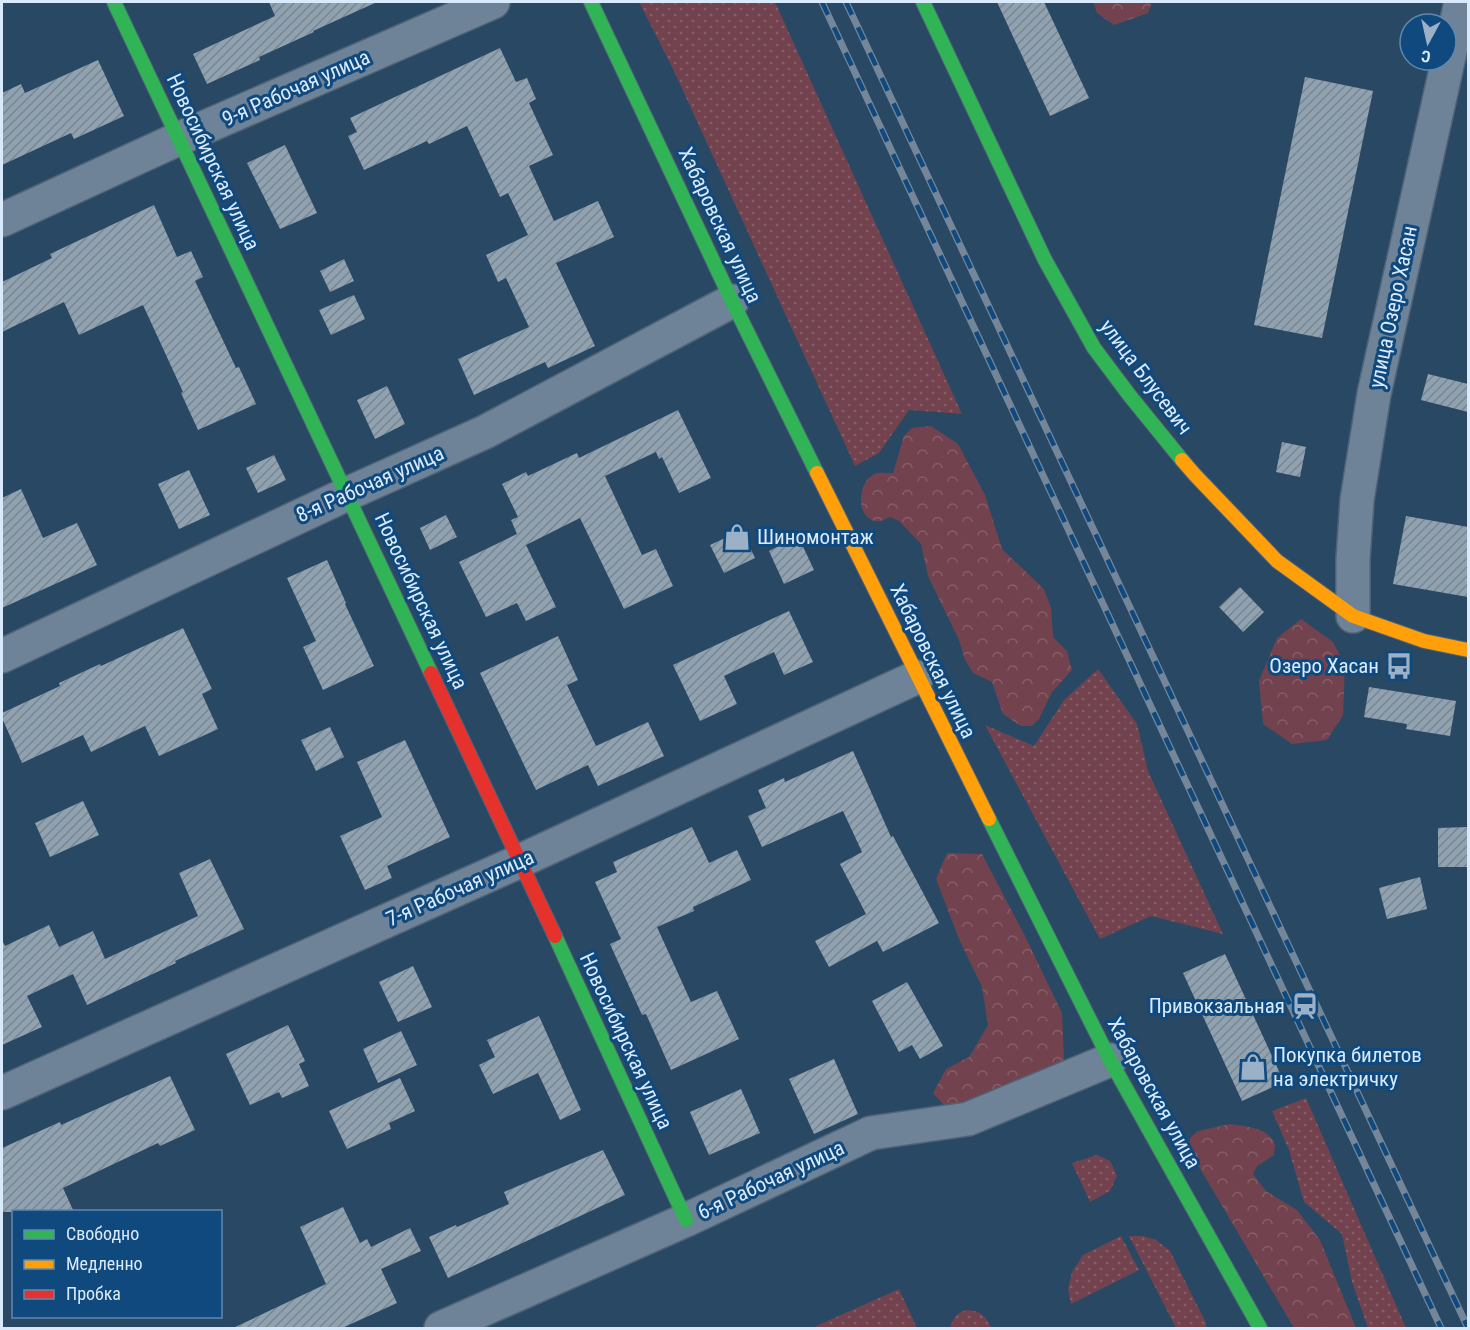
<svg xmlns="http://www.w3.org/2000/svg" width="1470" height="1330" font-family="'Roboto Condensed',sans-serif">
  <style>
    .grass { fill: url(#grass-dots) }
    .forest { fill: url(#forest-crowns) }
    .building { fill: url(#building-hatch) }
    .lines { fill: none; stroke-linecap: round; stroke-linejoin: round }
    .street-casing { stroke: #4e6377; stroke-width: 36 }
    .fast-casing { stroke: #4e6377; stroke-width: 16 }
    .slow-casing { stroke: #4e6377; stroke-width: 16 }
    .jam-casing { stroke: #4e6377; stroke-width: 16 }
    .street { stroke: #6e8398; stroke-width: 33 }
    .fast { stroke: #30b455; stroke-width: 14 }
    .slow { stroke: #ff9f0a; stroke-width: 14 }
    .jam { stroke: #e5322d; stroke-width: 14 }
    .rail-casing { stroke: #74879a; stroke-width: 7 }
    .rail { stroke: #10497d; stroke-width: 4.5; stroke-dasharray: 14; stroke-linecap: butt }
    .labels { text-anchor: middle; stroke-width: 6; stroke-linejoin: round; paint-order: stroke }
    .street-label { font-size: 21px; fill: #d9eafd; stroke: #10497d }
    .poi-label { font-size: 21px; fill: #d9eafd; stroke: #10497d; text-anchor: start }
  </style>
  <defs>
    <pattern id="grass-dots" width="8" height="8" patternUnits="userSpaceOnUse" patternTransform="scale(1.5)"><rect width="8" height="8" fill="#72434e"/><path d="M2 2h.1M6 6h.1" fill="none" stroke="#865e68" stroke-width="1.8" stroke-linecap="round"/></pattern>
    <pattern id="forest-crowns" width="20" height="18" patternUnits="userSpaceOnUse" patternTransform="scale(1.5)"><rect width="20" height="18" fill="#72434e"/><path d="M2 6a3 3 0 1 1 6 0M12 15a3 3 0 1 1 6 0" fill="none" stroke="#865e68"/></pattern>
    <pattern id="building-hatch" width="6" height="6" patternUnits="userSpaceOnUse" patternTransform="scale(1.5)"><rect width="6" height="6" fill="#90a1af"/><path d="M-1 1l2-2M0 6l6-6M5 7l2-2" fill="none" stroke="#788691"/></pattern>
  </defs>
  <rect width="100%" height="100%" fill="#284864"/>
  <g class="grass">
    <polygon points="639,2 775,2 962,414 909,410 879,453 855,466 673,69"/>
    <polygon points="1098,669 1137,724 1148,771 1223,934 1151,916 1100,939 985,725 1034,746 1064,700"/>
    <polygon points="1306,1098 1406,1328 1368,1328 1352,1282 1342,1234 1304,1202 1289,1150 1272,1111"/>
    <polygon points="1097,1155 1110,1161 1117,1176 1110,1191 1090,1202 1072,1163"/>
    <polygon points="1121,1236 1139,1270 1071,1304 1068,1289 1072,1272 1083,1255"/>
    <polygon points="1129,1236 1143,1236 1156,1240 1170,1251 1206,1323 1206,1328 1176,1328"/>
    <polygon points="899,1289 917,1328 815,1328 814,1327"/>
    <path d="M966,1310c14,0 20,6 25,18h-41c3,-10 6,-14 16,-18z"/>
  </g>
  <g class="forest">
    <polygon points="1093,2 1152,2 1148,13 1114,25 1097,13"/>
    <path d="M931,426l27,18 27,51 17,54 42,40 7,19 2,29 14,14 5,19 -20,22 -13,27 -7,7h-11l-18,-12 -11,-32 -19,-9 -8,-13 -6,-20 -31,-64 -7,-32 -22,-23 -9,-4c-3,1 -6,3 -9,4 -26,3 -25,-38 -7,-47 4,-2 13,-1 19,-1l11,-37 8,-8z"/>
    <polygon points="1301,619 1333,642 1345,665 1343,715 1327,740 1292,744 1263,724 1259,681 1277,638"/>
    <polygon points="947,853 982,854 1025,936 1062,1013 1064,1060 977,1109 949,1111 933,1093 946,1069 969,1057 988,1025 982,987 959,939 936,879"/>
    <path d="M1230,1124c14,2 41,4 45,21 0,3 -1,7 -1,10l-17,11 -4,8 13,17 31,19 23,30 36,88h-62l-106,-180 2,-10 8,-7z"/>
  </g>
  <g class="building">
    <polygon points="269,2 377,2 313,31 314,32 259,57 260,60 207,84 193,54 275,16"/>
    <polygon points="997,2 1044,2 1089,98 1050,116"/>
    <polygon points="500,48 516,82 527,78 536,99 529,103 553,155 529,166 554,221 598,201 614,237 556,263 595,346 548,368 545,362 474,395 458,359 529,327 506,278 498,282 486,255 528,235 508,193 500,197 467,126 429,144 427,141 364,170 348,136 357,132 350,118"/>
    <polygon points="98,60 124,116 74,139 71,133 2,165 2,93 21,84 25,93"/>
    <polygon points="1305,77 1373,91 1322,338 1254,325"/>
    <polygon points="285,145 317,213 280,229 247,163"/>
    <polygon points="154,205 177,257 191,251 203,277 195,281 236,368 239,367 256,404 198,430 181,393 183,392 143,305 79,335 64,302 2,332 2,282 52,258 50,254"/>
    <polygon points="344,259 354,281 330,292 320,271"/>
    <polygon points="354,295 365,319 331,335 319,310"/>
    <polygon points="1428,374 1468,384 1468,412 1421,400"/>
    <polygon points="387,386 405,424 375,439 357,400"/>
    <polygon points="678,410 711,478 679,493 662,457 659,459 656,452 605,476 642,555 656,549 673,586 624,609 580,518 526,545 556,607 526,621 517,603 486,617 459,562 517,534 511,520 518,517 502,484 526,472 528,476 577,453 579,458"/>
    <polygon points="1282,442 1306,447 1300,477 1276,472"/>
    <polygon points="274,455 286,480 258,493 246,468"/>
    <polygon points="189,470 210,515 179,529 158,484"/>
    <polygon points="21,489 43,538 77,523 97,565 2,608 2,498"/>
    <polygon points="446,515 457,537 430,550 420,528"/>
    <polygon points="1406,516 1468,527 1468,597 1393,584"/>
    <polygon points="742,530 755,558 724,573 710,545"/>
    <polygon points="798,536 814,570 784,584 769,551"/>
    <polygon points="327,560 346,603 345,604 374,666 323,690 303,647 316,641 287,578"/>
    <polygon points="1240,587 1264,612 1243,632 1219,607"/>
    <polygon points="789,611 813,662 784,675 774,652 724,676 737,704 700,721 673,665"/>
    <polygon points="183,628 212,689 202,694 218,729 159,756 145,726 91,752 83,735 22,763 2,718 2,713 60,686 59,683 100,664 101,666"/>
    <polygon points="558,636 578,680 567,685 596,746 648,722 664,756 598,786 588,765 536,790 480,673"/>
    <polygon points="1369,687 1456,701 1450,736 1406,729 1407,724 1364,717"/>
    <polygon points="330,727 344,757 316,771 301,740"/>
    <polygon points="405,740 450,837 387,866 392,878 365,890 340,836 382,817 357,762"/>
    <polygon points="853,751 891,837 893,836 939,923 883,952 877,941 829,967 815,941 866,914 840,864 862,852 843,811 762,847 748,816 766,808 758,790 784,778 785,782"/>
    <polygon points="83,801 99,835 50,857 35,823"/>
    <polygon points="692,827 709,863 737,850 751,880 693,907 694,911 657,927 691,1002 717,991 739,1039 671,1070 646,1014 642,1015 610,944 621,939 595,882 617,872 613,862"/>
    <polygon points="1468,827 1468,867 1438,867 1438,828"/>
    <polygon points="210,859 244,929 175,961 176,963 87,1005 73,974 27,996 42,1027 2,1045 2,940 5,946 49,925 59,947 93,931 105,959 198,916 179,873"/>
    <polygon points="1420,877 1427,909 1387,919 1379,888"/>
    <polygon points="1225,954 1284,1082 1242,1101 1183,973"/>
    <polygon points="413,966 432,1007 398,1022 379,982"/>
    <polygon points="907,982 943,1046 920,1059 912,1045 899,1052 872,1001"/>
    <polygon points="539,1016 581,1110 560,1120 538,1073 493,1094 479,1065 495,1057 487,1040"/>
    <polygon points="288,1025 305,1061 299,1064 309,1086 282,1098 279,1092 250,1105 226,1054"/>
    <polygon points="401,1031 417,1065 378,1083 363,1049"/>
    <polygon points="834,1059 858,1114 814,1134 789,1079"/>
    <polygon points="170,1076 195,1130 160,1146 158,1143 63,1188 74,1212 2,1212 2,1148 60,1122 61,1125"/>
    <polygon points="400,1078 415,1111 389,1123 391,1129 347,1149 329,1111"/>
    <polygon points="741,1089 760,1133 709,1155 690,1112"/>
    <polygon points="603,1150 625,1195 448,1278 429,1237 456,1225 457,1227 509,1204 504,1192"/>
    <polygon points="343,1207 360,1243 367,1239 371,1247 410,1228 421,1251 381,1269 397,1303 340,1329 231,1329 326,1284 300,1227"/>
  </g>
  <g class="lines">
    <defs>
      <g id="street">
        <polyline points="2,220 178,139 493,2"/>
        <polyline points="1353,616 1353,559 1357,500 1374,394 1461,2"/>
        <polyline points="2,656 347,494 485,432 732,301"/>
        <polyline points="2,1093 520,861 917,677"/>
        <polyline points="441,1328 686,1220 871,1133 968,1119 1110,1060"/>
      </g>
      <g id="fast">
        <polyline points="114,2 431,673"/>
        <polyline points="591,2 732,301 817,473"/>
        <polyline points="923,2 1045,260 1094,348 1130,396 1182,460"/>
        <polyline points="989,819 1110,1060 1260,1328"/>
        <polyline points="555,936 686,1220"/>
      </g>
      <g id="slow">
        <polyline points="1182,460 1195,475 1277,561 1353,616 1424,641 1468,650"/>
        <polyline points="817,473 989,819"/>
      </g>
      <polyline id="jam" points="431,673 555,936"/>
    </defs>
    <use href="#street" class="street-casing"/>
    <use href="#fast" class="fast-casing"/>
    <use href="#slow" class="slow-casing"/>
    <use href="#jam" class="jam-casing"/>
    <use href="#street" class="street"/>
    <use href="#fast" class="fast"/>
    <use href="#slow" class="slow"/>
    <use href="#jam" class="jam"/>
    <defs>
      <g id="rail">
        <polyline points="822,2 1441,1328"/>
        <polyline points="846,2 1468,1328"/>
      </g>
    </defs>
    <use href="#rail" class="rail-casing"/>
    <use href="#rail" class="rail"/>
  </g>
  <defs>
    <symbol id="shop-bare" viewBox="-9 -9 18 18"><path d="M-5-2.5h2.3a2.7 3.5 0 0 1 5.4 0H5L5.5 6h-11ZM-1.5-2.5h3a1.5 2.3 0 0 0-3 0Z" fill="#9bb1c7" stroke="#10497d" stroke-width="2.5" paint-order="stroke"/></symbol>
    <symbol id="bus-bare" viewBox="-9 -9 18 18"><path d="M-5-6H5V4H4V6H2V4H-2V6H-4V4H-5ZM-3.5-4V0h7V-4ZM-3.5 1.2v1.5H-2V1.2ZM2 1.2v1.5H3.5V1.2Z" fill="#9bb1c7" stroke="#10497d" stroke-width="2.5" paint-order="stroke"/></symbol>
    <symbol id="station-bare" viewBox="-9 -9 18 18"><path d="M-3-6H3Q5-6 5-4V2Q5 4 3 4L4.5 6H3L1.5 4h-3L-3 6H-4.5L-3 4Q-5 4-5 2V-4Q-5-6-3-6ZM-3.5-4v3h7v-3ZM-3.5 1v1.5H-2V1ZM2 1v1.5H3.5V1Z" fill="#9bb1c7" stroke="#10497d" stroke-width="2.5" paint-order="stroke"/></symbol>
  </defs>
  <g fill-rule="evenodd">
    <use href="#shop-bare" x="718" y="518" width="38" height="38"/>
    <use href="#bus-bare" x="1380" y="647" width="38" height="38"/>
    <use href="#station-bare" x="1286" y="987" width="38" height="38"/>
    <use href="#shop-bare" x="1234" y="1048" width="38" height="38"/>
  </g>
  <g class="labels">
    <g class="street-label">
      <text transform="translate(296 88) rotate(-24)" y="7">9-я Рабочая улица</text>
      <text transform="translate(213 162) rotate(65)" y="7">Новосибирская улица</text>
      <text transform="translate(720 225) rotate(65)" y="7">Хабаровская улица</text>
      <text transform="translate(1393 307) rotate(-78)" y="7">улица Озеро Хасан</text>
      <text transform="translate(1146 377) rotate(53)" y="7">улица Блусевич</text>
      <text transform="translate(370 484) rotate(-24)" y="7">8-я Рабочая улица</text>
      <text transform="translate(421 601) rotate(65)" y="7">Новосибирская улица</text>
      <text transform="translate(933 661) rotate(64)" y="7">Хабаровская улица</text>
      <text transform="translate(460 888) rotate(-24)" y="7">7-я Рабочая улица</text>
      <text transform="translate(626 1041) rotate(65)" y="7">Новосибирская улица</text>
      <text transform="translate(1154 1093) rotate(61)" y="7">Хабаровская улица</text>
      <text transform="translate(771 1180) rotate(-25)" y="7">6-я Рабочая улица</text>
    </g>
    <g class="poi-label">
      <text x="757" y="544">Шиномонтаж</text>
      <text x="1379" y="673" text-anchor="end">Озеро Хасан</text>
      <text x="1285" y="1013" text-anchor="end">Привокзальная</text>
      <text x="1273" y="1062">Покупка билетов<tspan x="1273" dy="24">на электричку</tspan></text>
    </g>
  </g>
  <rect width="1470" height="1330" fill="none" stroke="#d9eafd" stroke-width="6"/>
  <rect x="12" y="1210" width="210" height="108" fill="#10497d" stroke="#6089b0" stroke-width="1.5"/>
  <rect x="24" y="1230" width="30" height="9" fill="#30b455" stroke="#6089b0" stroke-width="1.5"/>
  <text x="66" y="1240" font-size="18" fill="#d9eafd">Свободно</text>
  <rect x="24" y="1260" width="30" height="9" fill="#ff9f0a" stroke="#6089b0" stroke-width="1.5"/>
  <text x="66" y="1270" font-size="18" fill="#d9eafd">Медленно</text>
  <rect x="24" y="1290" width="30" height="9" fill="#e5322d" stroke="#6089b0" stroke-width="1.5"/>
  <text x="66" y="1300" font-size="18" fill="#d9eafd">Пробка</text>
  <g transform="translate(1428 42) rotate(188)"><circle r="28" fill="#10497d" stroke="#6089b0" stroke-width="1.5"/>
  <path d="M0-4.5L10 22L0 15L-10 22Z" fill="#9bb1c7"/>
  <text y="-9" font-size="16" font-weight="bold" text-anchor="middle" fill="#d9eafd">С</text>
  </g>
</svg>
